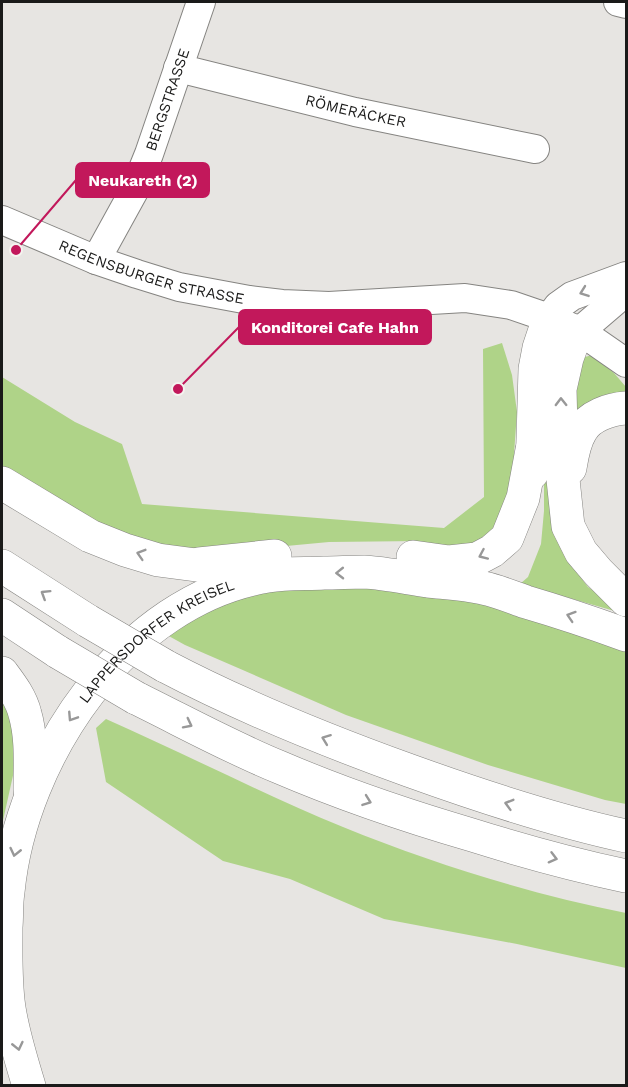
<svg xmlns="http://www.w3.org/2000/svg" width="628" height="1087" font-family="'Work Sans',sans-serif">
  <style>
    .green { fill: #afd388 }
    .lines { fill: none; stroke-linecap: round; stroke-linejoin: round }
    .minor-casing { stroke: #858481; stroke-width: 30 }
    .highway-casing { stroke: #858481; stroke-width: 34 }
    .minor { stroke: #fff; stroke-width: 28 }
    .highway { stroke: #fff; stroke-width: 33 }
    .highway-bridge-casing { stroke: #858481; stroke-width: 34; stroke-linecap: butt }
    .highway-bridge { stroke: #fff; stroke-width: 33 }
    .oneway { stroke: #989898 }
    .labels { text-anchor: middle; stroke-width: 4.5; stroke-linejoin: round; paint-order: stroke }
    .street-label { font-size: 15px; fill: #1a1a19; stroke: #f4f3ef }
    .leader { fill: none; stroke: #c2185b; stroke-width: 2 }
    .callout-dot { fill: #c2185b; stroke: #f4f3ef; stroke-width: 2 }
    .callout { fill: #c2185b; stroke: #c2185b; stroke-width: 2 }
    .callout-label { font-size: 16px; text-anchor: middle; font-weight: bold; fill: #fff }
  </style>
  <rect width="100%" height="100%" fill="#e7e5e2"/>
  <g class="green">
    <polygon points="502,343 512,375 517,412 514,454 515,494 491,535 466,546 431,548 420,541 329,542 231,551 172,548 115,531 47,496 2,466 2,377 75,422 122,444 142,504 444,528 484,497 483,349"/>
    <polygon points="592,355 614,373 626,387 626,394 581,415 573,411 579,367 585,357"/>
    <polygon points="544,384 576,571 588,587 617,606 625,614 520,584 528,577 541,544 544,511"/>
    <polygon points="335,583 463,599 555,624 626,649 626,804 605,800 488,765 346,715 185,645 167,635 210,610 246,596 286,587"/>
    <polygon points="2,689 18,753 2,825"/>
    <path d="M106,719c79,35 157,75 237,108 91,37 187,67 283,86v55l-109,-24 -133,-25 -94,-40 -67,-18 -117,-79 -10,-54z"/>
  </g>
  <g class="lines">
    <defs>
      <g id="minor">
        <polyline points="618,2 626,4"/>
        <path id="s1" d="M178,68l177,44 180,37"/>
        <path id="s2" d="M2,220l94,40 41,14 42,13 70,13 33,4 47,2 136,-8 46,7 38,13 31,13 46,32"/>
        <path id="s3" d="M96,260l38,-69 15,-37 52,-152"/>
        <polyline points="549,318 558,306 572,296 626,276"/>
        <polyline points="580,331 615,301 626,287"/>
      </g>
      <g id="highway">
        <polyline points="580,331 571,347 567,358 560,389 562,470 568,526 581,552 598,572 626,600"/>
        <path d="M570,468c2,-12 4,-26 11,-37 8,-15 29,-22 45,-23"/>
        <polyline points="532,473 535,369 539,348 549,318"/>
        <polyline points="2,483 90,536 125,550 158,560 219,568"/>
        <polyline points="413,557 449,562 477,559 492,551 507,538 523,498 532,450"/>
        <polyline points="199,564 275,556"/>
        <polyline points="2,566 88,621"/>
        <polyline points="2,615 58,652"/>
        <path d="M165,666c78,41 160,74 243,104 72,26 144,50 218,66"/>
        <path d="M2,673c9,12 19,25 23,41 7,24 5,51 5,76"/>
        <path d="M136,698c47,23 94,49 143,69 63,27 128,49 193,68 51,16 102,30 154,41"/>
        <path id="s4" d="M29,1086c-8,-26 -16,-52 -20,-78 -4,-27 -3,-54 -3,-81 1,-11 0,-23 2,-35 13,-136 118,-293 260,-316 18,-3 37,-2 56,-3 13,0 26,-1 40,-1 21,1 43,6 64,9 19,2 38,3 55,7 15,3 29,9 43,14 34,10 67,21 100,33"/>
      </g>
    </defs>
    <use href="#minor" class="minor-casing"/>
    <use href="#highway" class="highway-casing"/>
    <use href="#minor" class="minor"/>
    <use href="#highway" class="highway"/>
    <defs>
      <g id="highway-bridge">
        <polyline points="88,621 165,666"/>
        <polyline points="58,652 136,698"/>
      </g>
    </defs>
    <use href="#highway-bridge" class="highway-bridge-casing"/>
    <use href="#highway-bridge" class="highway-bridge"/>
  </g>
  <defs><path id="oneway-chevron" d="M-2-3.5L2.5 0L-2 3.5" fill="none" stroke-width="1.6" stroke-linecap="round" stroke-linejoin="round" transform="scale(1.5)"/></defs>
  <g class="oneway">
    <use href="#oneway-chevron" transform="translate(584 292) rotate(160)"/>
    <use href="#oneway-chevron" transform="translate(561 402) rotate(-91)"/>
    <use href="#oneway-chevron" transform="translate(141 554) rotate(-163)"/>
    <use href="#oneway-chevron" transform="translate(483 555) rotate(156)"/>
    <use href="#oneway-chevron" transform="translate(340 573) rotate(179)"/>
    <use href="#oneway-chevron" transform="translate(45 594) rotate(-148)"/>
    <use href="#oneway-chevron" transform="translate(571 616) rotate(-162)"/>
    <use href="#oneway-chevron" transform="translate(72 717) rotate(123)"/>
    <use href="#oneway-chevron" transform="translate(188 724) rotate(27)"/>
    <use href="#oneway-chevron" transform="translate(326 739) rotate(-159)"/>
    <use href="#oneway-chevron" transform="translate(367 801) rotate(20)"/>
    <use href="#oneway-chevron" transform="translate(509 804) rotate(-164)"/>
    <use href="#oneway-chevron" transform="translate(15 852) rotate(103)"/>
    <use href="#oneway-chevron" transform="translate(553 858) rotate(15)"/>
    <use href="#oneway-chevron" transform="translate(18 1046) rotate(77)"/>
  </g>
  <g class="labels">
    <g class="street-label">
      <text dy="5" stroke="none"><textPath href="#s3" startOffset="176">BERGSTRASSE</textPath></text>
      <text dy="5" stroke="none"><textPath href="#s1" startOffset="183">RÖMERÄCKER</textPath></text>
      <text dy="5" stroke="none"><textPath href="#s2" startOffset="159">REGENSBURGER STRASSE</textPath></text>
      <text dy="5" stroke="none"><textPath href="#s4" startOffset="501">LAPPERSDORFER KREISEL</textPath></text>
    </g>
  </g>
  <path class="leader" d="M16 250L76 180M178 389L239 327"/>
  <g class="callout-dot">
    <circle cx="16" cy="250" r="6"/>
    <circle cx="178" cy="389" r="6"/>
  </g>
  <g class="callout">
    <rect x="76" y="163" width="133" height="34" rx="6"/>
    <rect x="239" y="310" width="192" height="34" rx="6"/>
  </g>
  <g class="callout-label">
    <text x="143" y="186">Neukareth (2)</text>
    <text x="335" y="333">Konditorei Cafe Hahn</text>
  </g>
  <rect width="628" height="1087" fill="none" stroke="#1a1a19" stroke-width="6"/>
</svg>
